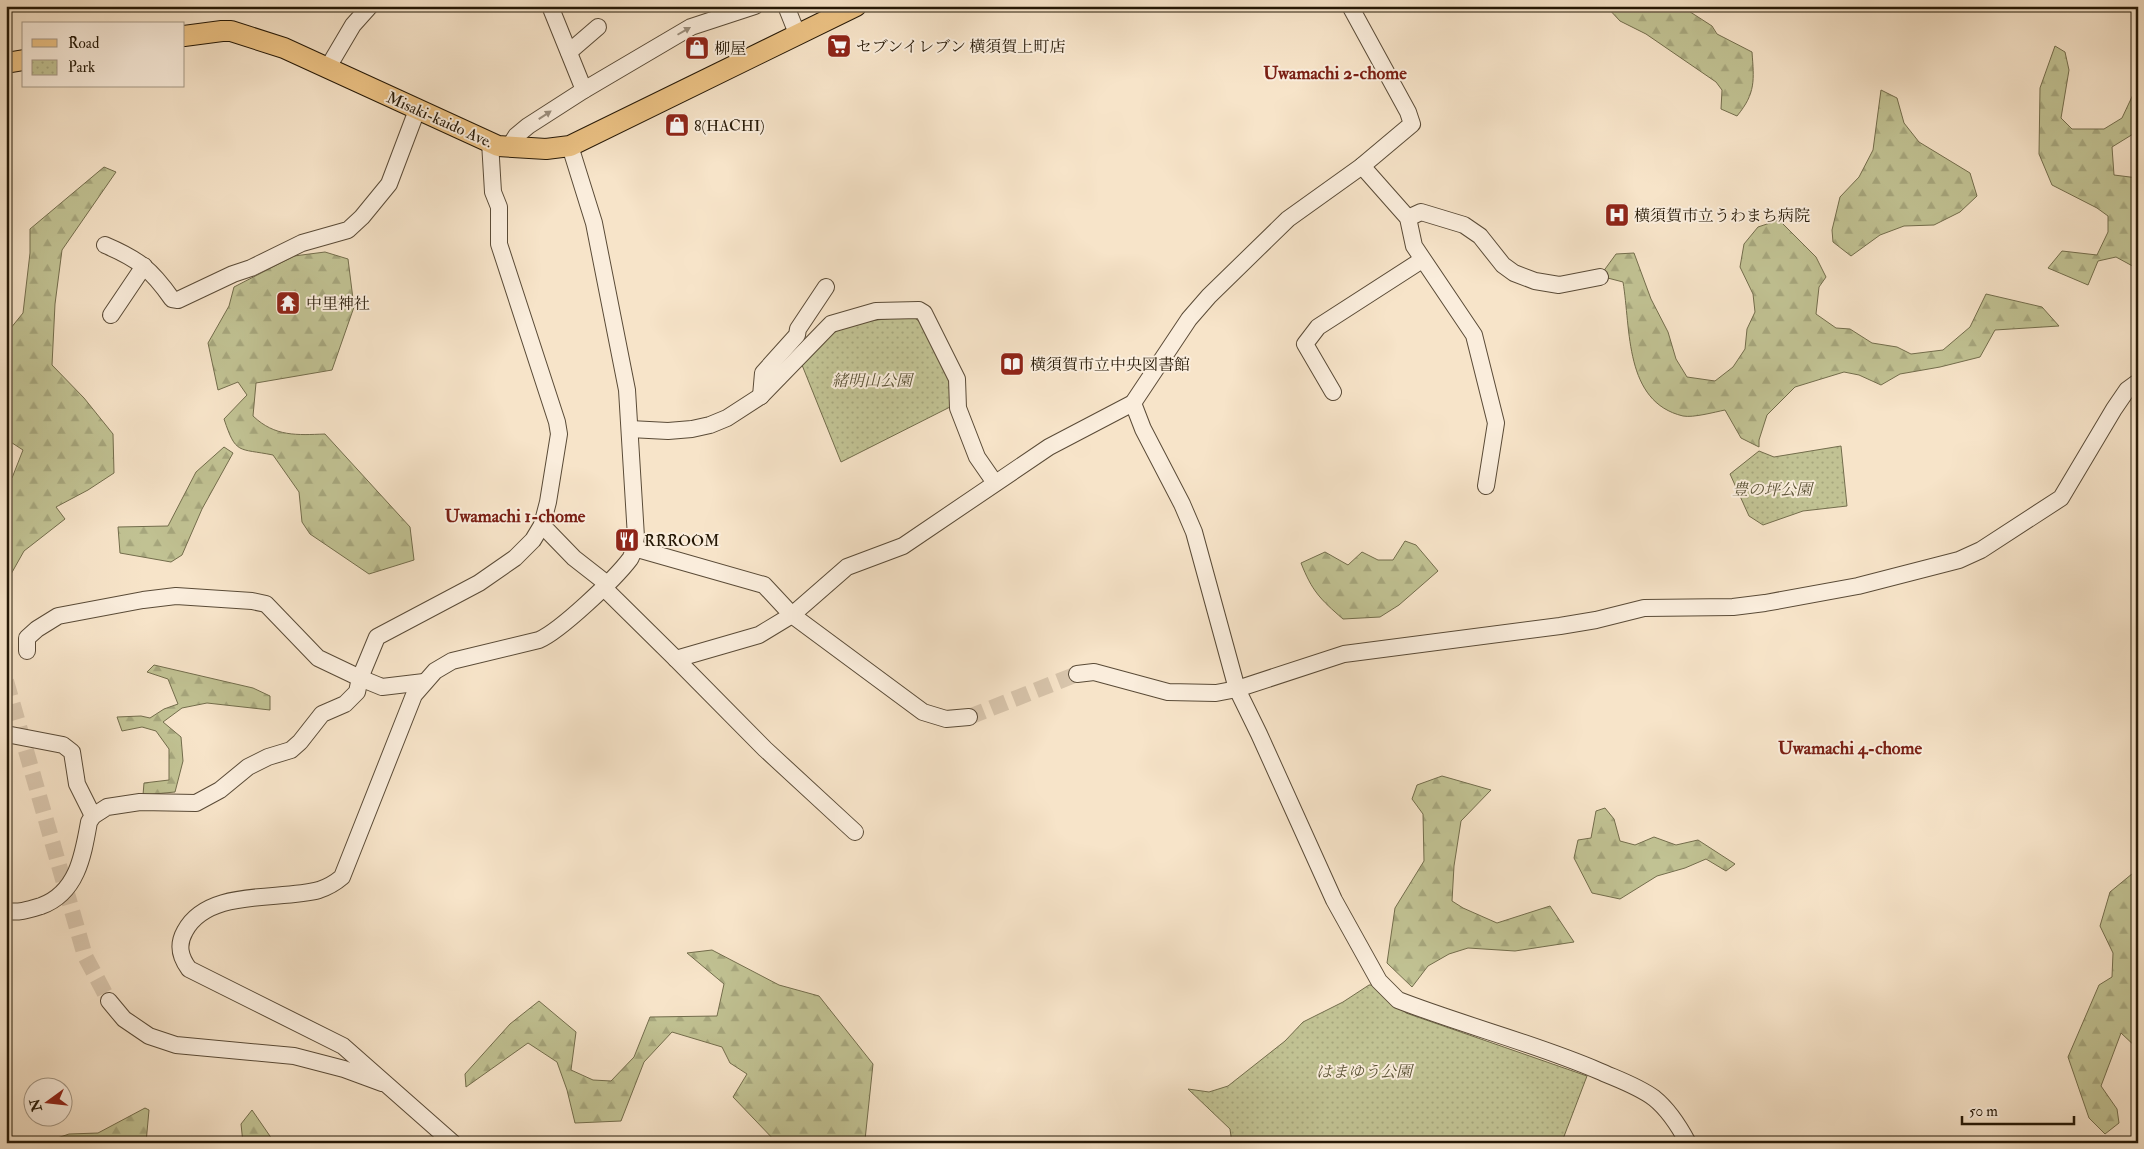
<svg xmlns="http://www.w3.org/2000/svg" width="2144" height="1149" font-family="'IM FELL Double Pica','Noto Serif JP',serif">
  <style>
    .forest { fill: url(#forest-firs); stroke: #736d4c }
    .park { fill: url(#park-dots); stroke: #736d4c }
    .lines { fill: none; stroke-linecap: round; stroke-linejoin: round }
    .minor-tunnel { stroke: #d8c5ac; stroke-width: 16; stroke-dasharray: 16 8; stroke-linecap: butt }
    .minor-casing { stroke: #5a4b37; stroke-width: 18 }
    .major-casing { stroke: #251806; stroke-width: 22 }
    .minor { stroke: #faeddc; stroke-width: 16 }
    .major { stroke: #ecc284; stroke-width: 20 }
    .oneway { fill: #9a8d7c }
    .labels { text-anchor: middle; stroke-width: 4; stroke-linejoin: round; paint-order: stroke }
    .poi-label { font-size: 16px; fill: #251806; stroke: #faeddc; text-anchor: start }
    .street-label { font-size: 16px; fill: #251806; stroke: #faeddc }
    .park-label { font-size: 16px; font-style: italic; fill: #5c5437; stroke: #faeddc }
    .neighbourhood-label { font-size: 18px; font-weight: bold; fill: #7a1f14; stroke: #faeddc }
  </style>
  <defs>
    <pattern id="forest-firs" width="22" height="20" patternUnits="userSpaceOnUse" patternTransform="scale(1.25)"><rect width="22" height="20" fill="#c1c293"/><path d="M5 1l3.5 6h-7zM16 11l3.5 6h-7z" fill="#a6a67d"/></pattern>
    <pattern id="park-dots" width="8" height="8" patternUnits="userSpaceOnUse" patternTransform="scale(1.25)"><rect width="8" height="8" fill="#c1c293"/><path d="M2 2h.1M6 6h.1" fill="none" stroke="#a6a67d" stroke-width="1.8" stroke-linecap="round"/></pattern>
  </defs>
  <rect width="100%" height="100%" fill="#f7e4c9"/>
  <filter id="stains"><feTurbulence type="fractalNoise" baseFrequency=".004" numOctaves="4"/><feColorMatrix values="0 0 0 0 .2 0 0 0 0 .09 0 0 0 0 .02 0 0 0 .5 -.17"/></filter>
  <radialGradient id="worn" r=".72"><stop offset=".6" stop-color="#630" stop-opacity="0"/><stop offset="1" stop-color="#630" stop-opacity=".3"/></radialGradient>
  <g class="forest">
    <path d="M1606,6h75l31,20 5,8 35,18c2,28 4,41 -15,64l-16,-7 1,-19 -6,-8 -70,-48 -26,-13z"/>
    <polygon points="2055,46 2065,52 2069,70 2061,118 2072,129 2104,129 2122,118 2138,84 2138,131 2112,147 2114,175 2138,178 2138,269 2116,257 2098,261 2088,285 2048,268 2062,251 2097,255 2108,232 2108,216 2097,208 2052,185 2039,154 2040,88"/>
    <polygon points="1881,90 1897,98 1904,123 1919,142 1970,173 1977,196 1960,212 1934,225 1904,226 1880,235 1851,256 1833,242 1832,230 1840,197 1859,177 1873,150"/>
    <polygon points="104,167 116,172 62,250 55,304 52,365 84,398 113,434 114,473 88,490 56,507 65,519 24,551 6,583 6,482 12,478 23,450 6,439 6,334 23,313 30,253 30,229"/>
    <path d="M1779,220l37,37 10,20 -7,10 -3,27 20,14 14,1 22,14 25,4 14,7 32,-4 27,-23 16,-33 56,13 17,19 -64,4 -15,27 -40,10 -40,7 -19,11 -22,-10 -15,-3 -49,15 -28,28 -8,25v7l-18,-9 -16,-28c-10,2 -32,8 -42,6 -59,-14 -52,-87 -60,-134l-23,-6 16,-22 18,-1 17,46 17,33 8,27 11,18 28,4 18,-14 12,-18 2,-20 8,-17 -2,-18 -13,-27 4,-23 14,-17z"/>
    <path d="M325,252l23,7 6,48 -22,63 -76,13 -3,33c22,21 44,19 72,18l85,93 4,33 -45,14 -59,-40 -8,-12 -3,-30 -26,-37c-35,-7 -37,0 -49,-36l23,-24 -9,-13 -20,8 -10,-47 21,-37 5,-19 60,-31z"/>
    <polygon points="224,447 233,453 202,509 182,555 171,562 120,553 118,527 168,526 196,472"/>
    <path d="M1405,541l11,4 22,26 -39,34 -19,12 -37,2c-23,-20 -31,-28 -42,-56l24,-11 23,13 14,-13 16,8h15z"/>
    <polygon points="154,665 253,688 270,696 270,710 207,703 182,708 163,722 181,737 183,761 175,792 143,795 144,783 169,780 169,749 156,731 142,727 122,731 117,717 141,716 150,718 164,709 178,704 168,679 147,672"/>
    <polygon points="1442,776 1491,790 1461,821 1454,866 1452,901 1463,908 1497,923 1550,906 1574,942 1515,951 1468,948 1449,954 1428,966 1412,987 1387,963 1395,908 1424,861 1423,814 1412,799 1417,785"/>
    <polygon points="1605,808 1614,819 1620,841 1635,845 1654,837 1676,845 1698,840 1735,864 1726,871 1706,859 1685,868 1657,876 1620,899 1592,893 1574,858 1578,840 1591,838 1596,811"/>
    <polygon points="2138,869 2138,1049 2121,1033 2101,1086 2117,1109 2119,1123 2105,1134 2089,1118 2068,1057 2099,985 2112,977 2113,953 2100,926 2110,892"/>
    <polygon points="712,950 779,985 819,996 873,1064 865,1140 821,1139 796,1143 777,1143 733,1097 747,1074 730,1063 722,1047 672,1032 644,1062 621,1121 575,1123 567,1090 557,1062 528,1043 466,1087 465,1074 510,1024 539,1001 576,1032 571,1070 593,1080 611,1081 634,1057 650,1017 717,1016 724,984 687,953"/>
    <polygon points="145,1108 149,1110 146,1143 43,1143 69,1134 98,1133"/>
    <polygon points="252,1110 272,1139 272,1143 243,1143 241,1124"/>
  </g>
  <g class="park">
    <polygon points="912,316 920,322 951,382 952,406 841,462 802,365 827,337 850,323"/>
    <polygon points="1841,446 1847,506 1803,511 1763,525 1749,516 1730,474 1759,451 1774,457"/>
    <polygon points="1369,985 1373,985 1406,1013 1587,1076 1563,1139 1569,1143 1232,1143 1230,1129 1188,1089 1209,1092 1228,1086 1285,1041 1303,1022 1343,1002"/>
  </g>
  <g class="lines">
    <g class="minor-tunnel">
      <polyline points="6,681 85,956 109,1001"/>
      <polyline points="969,717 1077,674"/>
    </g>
    <defs>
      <g id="minor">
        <polyline points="550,6 584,90"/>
        <polyline points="786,6 798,36"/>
        <polyline points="569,52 598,27"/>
        <polyline points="327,69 353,25 370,6"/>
        <polyline points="570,146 594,223 627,390 636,537 634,548"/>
        <polyline points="509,147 516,136 528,126 584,90 691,27 755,6"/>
        <polyline points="1362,166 1408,218 1414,246 1474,335 1496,423 1486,486"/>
        <polyline points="1408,218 1421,212 1464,225 1480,236 1503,265 1514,273 1535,281 1559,285 1600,277"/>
        <path d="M105,245c33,14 46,24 67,54l6,1 55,-26 18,-6 51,-25 46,-13 14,-13 27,-33 28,-74"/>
        <polyline points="111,315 144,266"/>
        <polyline points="1333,392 1305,344 1318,327 1422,260"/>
        <polyline points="761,396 763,373 797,335 798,329 826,287"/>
        <path d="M1133,403l10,26 39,75 12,28 43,157 22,45 75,166 45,81 19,19c67,26 136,43 201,71 18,8 39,15 55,27 15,12 25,28 34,45"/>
        <polyline points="630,429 668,431 692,429 710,425 727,418 761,396 831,324 876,311 919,310 924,313 957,379 958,408 977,457 995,483"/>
        <polyline points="542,525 574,558 606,583"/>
        <polyline points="603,587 676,659 765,749 855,832"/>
        <polyline points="27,651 27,638 37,629 58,616 143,600 176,596 252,601 266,604 318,658 360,678 382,687 424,682"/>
        <polyline points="676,659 759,635 792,615 847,567 903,546 1049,447 1133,403 1189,319 1209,296 1288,219 1362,166 1412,124 1408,112 1350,6"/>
        <polyline points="1077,674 1094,672 1168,692 1216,693 1237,689 1344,654 1560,626 1596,620 1644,608 1733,607 1765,603 1858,586 1959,560 1981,550 2061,498 2114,409 2127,390 2138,382"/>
        <polyline points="6,734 63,745 72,752 77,784 93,816"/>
        <path d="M6,911c13,2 22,-1 35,-5 36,-13 42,-50 48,-84l4,-6 14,-9 33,-5 56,1 24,-13 28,-23 20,-10 23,-7 9,-8 22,-28 23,-10 12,-12 3,-14 17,-41 102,-54 36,-25 18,-18 9,-15 6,-23 11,-68 -2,-12 -58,-178v-37l-6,-15 -3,-50"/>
        <polyline points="109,1001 124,1019 149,1036 176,1045 294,1056 344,1069 382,1083"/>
        <path d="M453,1143l-110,-97 -154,-77c-9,-12 -12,-24 -4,-38 23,-43 94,-30 134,-41 9,-3 16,-7 23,-13l72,-182 21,-24 17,-10 87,-21c21,-9 76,-61 91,-81 2,-3 3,-7 4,-11l130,37 28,30 131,97 23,7 23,-2"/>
      </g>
      <g id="major">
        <polyline points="184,36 222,31 231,31 284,48 498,146 546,149 570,146 856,6"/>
        <polyline points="6,63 24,60"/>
      </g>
    </defs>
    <use href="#minor" class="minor-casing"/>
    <use href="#major" class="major-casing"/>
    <use href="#minor" class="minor"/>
    <use href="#major" class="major"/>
  </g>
  <defs><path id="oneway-solid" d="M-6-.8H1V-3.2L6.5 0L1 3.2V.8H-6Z" transform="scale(1.25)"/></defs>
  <g class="oneway">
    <use href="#oneway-solid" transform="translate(684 31) rotate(-30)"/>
    <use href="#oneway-solid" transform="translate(545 115) rotate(-33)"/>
  </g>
  <defs>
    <symbol id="supermarket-square" viewBox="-11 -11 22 22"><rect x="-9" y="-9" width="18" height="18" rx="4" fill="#8f2418" stroke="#faeddc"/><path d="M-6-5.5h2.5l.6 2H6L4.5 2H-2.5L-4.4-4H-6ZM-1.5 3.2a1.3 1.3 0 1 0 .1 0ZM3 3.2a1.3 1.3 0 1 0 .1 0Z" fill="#fff"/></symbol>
    <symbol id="shop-square" viewBox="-11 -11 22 22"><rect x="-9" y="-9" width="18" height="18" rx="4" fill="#8f2418" stroke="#faeddc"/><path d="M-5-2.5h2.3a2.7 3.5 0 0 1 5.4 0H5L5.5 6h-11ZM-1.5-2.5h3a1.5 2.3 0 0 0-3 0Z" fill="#fff"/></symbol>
    <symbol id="hospital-square" viewBox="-11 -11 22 22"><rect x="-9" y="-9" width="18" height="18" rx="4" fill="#8f2418" stroke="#faeddc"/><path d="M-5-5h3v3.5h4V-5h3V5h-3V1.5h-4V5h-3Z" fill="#fff"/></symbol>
    <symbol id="temple-square" viewBox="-11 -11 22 22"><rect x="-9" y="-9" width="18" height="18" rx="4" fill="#8f2418" stroke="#faeddc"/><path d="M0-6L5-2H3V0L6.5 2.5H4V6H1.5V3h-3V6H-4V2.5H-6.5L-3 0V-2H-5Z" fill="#fff"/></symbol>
    <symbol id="library-square" viewBox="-11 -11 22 22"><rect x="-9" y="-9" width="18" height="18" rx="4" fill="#8f2418" stroke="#faeddc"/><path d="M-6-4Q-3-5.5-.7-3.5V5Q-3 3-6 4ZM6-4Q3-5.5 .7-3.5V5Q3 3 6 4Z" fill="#fff"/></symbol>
    <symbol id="restaurant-square" viewBox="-11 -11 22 22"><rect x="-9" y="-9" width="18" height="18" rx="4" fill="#8f2418" stroke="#faeddc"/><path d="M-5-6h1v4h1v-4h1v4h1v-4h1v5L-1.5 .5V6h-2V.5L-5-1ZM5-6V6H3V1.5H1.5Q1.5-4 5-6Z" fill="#fff"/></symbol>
  </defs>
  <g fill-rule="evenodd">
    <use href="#supermarket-square" x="825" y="32" width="28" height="28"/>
    <use href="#shop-square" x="683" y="34" width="28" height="28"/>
    <use href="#shop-square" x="663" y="111" width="28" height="28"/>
    <use href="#hospital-square" x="1603" y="201" width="28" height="28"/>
    <use href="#temple-square" x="274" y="289" width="28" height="28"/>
    <use href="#library-square" x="998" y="350" width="28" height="28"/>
    <use href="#restaurant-square" x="613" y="526" width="28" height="28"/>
  </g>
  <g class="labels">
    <g class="poi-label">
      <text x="856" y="52">セブンイレブン 横須賀上町店</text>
      <text x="714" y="54">柳屋</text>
      <text x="694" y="131">8(HACHI)</text>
      <text x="1634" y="221">横須賀市立うわまち病院</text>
      <text x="306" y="309">中里神社</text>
      <text x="1030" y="370">横須賀市立中央図書館</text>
      <text x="644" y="546">RRROOM</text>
    </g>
    <g class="street-label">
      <text transform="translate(440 119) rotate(24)" y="6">Misaki-kaido Ave.</text>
    </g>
    <g class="park-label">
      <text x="872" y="386">緒明山公園</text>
      <text x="1772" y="495">豊の坪公園</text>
      <text x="1364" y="1077">はまゆう公園</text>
    </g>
    <g class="neighbourhood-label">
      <text x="1335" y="79">Uwamachi 2-chome</text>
      <text x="515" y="522">Uwamachi 1-chome</text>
      <text x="1850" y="754">Uwamachi 4-chome</text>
    </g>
  </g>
  <rect width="2144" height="1149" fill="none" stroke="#f7e4c9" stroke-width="25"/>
  <rect x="8" y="8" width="2129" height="1134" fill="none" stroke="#251806" stroke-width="2.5"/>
  <rect x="12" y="12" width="2119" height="1124" fill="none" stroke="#251806"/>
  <rect x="22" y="22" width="162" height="65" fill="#faeddc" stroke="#a59886"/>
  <rect x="32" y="39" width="25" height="8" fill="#ecc284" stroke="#a59886"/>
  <text x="68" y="48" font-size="15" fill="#251806">Road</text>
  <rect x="32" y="60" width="25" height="15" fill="url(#park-dots)" stroke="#a59886"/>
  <text x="68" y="72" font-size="15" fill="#251806">Park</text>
  <g transform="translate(48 1102) rotate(255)"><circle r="24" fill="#faeddc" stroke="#a59886"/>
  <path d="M0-4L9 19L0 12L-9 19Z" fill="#8f2418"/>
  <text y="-8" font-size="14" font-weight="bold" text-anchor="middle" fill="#251806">N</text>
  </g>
  <path d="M1962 1116v8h112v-8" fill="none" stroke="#251806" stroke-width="2.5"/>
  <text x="1969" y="1116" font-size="15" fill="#251806" stroke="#faeddc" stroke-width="4" paint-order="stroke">50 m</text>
  <rect width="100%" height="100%" filter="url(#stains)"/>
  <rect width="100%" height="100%" fill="url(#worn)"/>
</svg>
